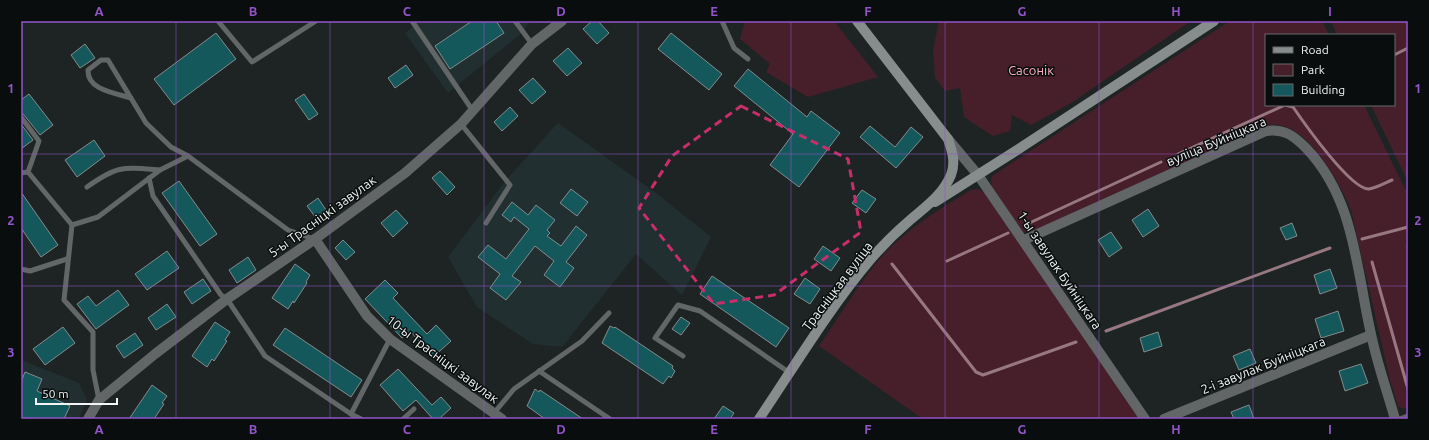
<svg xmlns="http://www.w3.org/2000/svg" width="1429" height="440" font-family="Ubuntu,sans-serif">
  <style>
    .built { fill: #222f30 }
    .green { fill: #471f2b }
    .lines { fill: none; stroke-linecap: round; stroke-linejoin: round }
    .stream { stroke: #977881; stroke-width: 3 }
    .building { fill: #15585b; stroke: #848b8c }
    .lane { stroke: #636666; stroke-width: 5 }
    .street { stroke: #636666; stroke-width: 10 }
    .secondary { stroke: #878c8c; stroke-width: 10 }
    .marked { fill: none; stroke: #c72e6a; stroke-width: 3; stroke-dasharray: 8 5; stroke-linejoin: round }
    .grid { fill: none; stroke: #9354ca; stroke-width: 1; stroke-opacity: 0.55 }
    .labels { text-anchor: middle; stroke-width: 3; stroke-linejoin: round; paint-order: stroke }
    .park-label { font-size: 13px; fill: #fdafc2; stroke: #0a0d0d }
    .street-label { font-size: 13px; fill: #f1f5f5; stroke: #0a0d0d }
    .neatline { fill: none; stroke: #9354ca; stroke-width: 1.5 }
    .grid-label { font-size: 13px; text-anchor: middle; font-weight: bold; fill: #9354ca }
  </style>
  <rect width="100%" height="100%" fill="#1e2424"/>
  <g class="built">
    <polygon points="420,21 530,21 523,32 448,93 405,33"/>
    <polygon points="558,123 656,193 711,237 682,295 636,254 562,347 533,344 477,307 448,257 506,180"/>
    <polygon points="21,360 79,383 87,400 79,419 21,419"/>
  </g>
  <g class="green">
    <polygon points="745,21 834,21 878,77 808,97 766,72 770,64 740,39"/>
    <polygon points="939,21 1191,21 1071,103 1031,125 1012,115 1010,131 993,136 964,117 960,88 945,91 935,78 933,50"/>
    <path d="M1230,21h92l7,14h-63v70h98l44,90v42l-3,4 3,8v129c-6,9 1,19 -1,29l-4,2 -5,-3 -8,-26 -39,-170c-10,-26 -42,-82 -73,-85 -3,-1 -8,0 -12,1l-238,107 -5,-1 -31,-45 -1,-6 1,-5z"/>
    <polygon points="1331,21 1408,21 1408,182 1371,105 1394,105 1394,35 1337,35"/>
    <path d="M977,189l7,3 156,227h-217l-104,-73c22,-31 45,-73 72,-99 24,-23 52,-40 80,-57z"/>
  </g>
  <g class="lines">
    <g class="stream">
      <polyline points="1394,55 1408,48"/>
      <path d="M1178,154l107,-49 8,2c11,16 58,83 76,82 7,-1 16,-6 23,-9"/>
      <polyline points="1025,225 1161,162"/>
      <polyline points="1362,239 1408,227"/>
      <polyline points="947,261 1008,233"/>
      <polyline points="1372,262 1408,389"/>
      <polyline points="892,264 976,372 983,375 1076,342"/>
      <polyline points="1106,331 1330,248"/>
    </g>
  </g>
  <g class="building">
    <polygon points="472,21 496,21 504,33 450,69 435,46"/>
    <polygon points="592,21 598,21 609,33 597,44 583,29"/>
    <polygon points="216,33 236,59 174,105 154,79"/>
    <polygon points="671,33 722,74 709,90 658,49"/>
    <polygon points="85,44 95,58 80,68 71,55"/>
    <polygon points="568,48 582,63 567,76 553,61"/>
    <polygon points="406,65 413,75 395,88 388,78"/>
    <polygon points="748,69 807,117 811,111 840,133 799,187 770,165 793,134 734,86"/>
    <polygon points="533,78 546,92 532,104 519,90"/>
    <polygon points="29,94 53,125 40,135 24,115 21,113 21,100"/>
    <polygon points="304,94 318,114 309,120 295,100"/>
    <polygon points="510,107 518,116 502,131 494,122"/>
    <polygon points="21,124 33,140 21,149"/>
    <polygon points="870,126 895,147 911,127 923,137 896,168 860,137"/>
    <polygon points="94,140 105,156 77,177 65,160"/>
    <polygon points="440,171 455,187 447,195 432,178"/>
    <polygon points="179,181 217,234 200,246 162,193"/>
    <polygon points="571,189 588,202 577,216 560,203"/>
    <polygon points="862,190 876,199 866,213 852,203"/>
    <polygon points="21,192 58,245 41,257 21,228"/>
    <polygon points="318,198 326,210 316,218 307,206"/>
    <polygon points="512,202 528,215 536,205 555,220 547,230 550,233 547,236 561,246 576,226 587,235 566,262 574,268 560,287 544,275 554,261 535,246 512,276 521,282 506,300 490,288 500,274 478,257 488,245 506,259 529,229 514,217 511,222 502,215"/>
    <polygon points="1148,209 1159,226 1143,237 1132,220"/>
    <polygon points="396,210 408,223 393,237 381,223"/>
    <polygon points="1292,223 1297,236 1286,240 1280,228"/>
    <polygon points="1111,232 1122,248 1109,257 1098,240"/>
    <polygon points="343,240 355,252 346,260 335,248"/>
    <polygon points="823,246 840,258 831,271 814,259"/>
    <polygon points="167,251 179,268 147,290 135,274"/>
    <polygon points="248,257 256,270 237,283 229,270"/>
    <polygon points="295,264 310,275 306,282 307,283 294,303 293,301 288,309 272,298"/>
    <polygon points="1330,269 1337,288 1320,294 1314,275"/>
    <polygon points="712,276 789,328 776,347 700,294"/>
    <polygon points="805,278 820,289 810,304 794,294"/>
    <polygon points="203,279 211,291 192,304 184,292"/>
    <polygon points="385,280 398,293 393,298 427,334 436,325 451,341 433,357 410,331 402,338 365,299"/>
    <polygon points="118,290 129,305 96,329 77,304 88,296 96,306"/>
    <polygon points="167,304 176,317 156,330 148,318"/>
    <polygon points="1338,311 1344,331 1321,338 1315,319"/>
    <polygon points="681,317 690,323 681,335 672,329"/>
    <polygon points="215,322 230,332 225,340 227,341 214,361 212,359 207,367 192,356"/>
    <polygon points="610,326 614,328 615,327 673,366 672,368 675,371 671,378 669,376 663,384 602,343"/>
    <polygon points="63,327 75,343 45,365 33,349"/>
    <polygon points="285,328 362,380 351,397 273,345"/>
    <polygon points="1158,332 1162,346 1144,352 1140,338"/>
    <polygon points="135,333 143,345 124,358 116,346"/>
    <polygon points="1250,349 1256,363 1239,370 1233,356"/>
    <polygon points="1361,364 1368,383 1345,391 1339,371"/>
    <polygon points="398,369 432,405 441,397 451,408 439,419 433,419 416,400 403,411 380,385"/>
    <polygon points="25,372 42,379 37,391 70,406 64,419 21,419 21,382"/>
    <polygon points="152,385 167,396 162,403 164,404 154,419 129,419"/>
    <polygon points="535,389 539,392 540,390 583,419 545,419 527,406"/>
    <polygon points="1249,405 1254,419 1234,419 1231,412"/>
    <polygon points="723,406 734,413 730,419 714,419"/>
  </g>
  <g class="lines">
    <g class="lane">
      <polyline points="218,21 252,62 316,21"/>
      <polyline points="412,21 473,111"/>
      <polyline points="515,21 532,44"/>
      <polyline points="722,21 734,48 748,59"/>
      <path d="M131,98c-16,-5 -44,-8 -43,-28l13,-10h7l38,63 25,24 17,9 100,74 26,9"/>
      <polyline points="21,117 39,141 28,172 72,225 98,217 160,170 188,156"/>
      <polyline points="461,124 510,185 486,223"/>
      <polyline points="21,173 28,172"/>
      <polyline points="149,178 153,196 221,295 227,299 265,356 351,414 390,339"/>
      <path d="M87,187c31,-22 36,-20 73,-17"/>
      <polyline points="72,225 64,300 93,332 93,370 99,400"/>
      <polyline points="21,269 30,271 67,259"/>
      <polyline points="683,356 655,338 678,305 700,311 790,373"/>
      <polyline points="539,371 610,419"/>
      <polyline points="494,413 514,389 582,341 609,313"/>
      <polyline points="351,414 361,419"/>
      <polyline points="403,419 414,409"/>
      <polyline points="1399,419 1408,416"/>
    </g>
    <g class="street">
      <polyline points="948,139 978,175 1145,419"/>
      <polyline points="315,239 367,316 390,339 502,419"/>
      <path d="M1024,240l242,-109c18,-3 28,5 40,17 49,51 50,121 65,186 6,29 16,57 24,85"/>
      <polyline points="88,419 99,400 155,354 227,299 315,239 405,173 461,124 532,44 562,21"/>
      <polyline points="1164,419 1371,335"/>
    </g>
    <g class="secondary">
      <polyline points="935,202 1014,152 1214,21"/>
      <path d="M759,419c35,-52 71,-112 111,-159 12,-14 25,-27 39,-39 16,-14 33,-25 42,-46 5,-13 1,-24 -3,-36l-91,-118"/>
    </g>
  </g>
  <path class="marked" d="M741,106l107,53 13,73 -87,63 -60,9 -75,-96 33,-52z"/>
  <path class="grid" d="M176,21v398M330,21v398M484,21v398M638,21v398M791,21v398M945,21v398M1099,21v398M1253,21v398M21,154h1387M21,286h1387"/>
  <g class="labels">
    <g class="park-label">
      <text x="1031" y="75">Сасонік</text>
    </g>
    <g class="street-label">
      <text transform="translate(1216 141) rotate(-23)" y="5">вуліца Буйніцкага</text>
      <text transform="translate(322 216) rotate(-36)" y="5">5-ы Трасніцкі завулак</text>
      <text transform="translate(1060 270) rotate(56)" y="5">1-ы завулак Буйніцкага</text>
      <text transform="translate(837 286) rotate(-53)" y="5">Трасніцкая вуліца</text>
      <text transform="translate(443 359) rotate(37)" y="5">10-ы Трасніцкі завулак</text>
      <text transform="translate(1263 365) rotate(-22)" y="5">2-і завулак Буйніцкага</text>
    </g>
  </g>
  <rect width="1429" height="440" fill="none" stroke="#0a0d0d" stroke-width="44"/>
  <rect x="1265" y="34" width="130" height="72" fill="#0a0d0d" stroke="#666a6a"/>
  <rect x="1273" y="47" width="20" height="6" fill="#878c8c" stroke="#666a6a"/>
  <text x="1301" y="54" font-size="12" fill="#f1f5f5">Road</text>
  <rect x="1273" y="64" width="20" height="12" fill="#471f2b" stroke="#666a6a"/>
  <text x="1301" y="74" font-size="12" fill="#f1f5f5">Park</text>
  <rect x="1273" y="84" width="20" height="12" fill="#15585b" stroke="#666a6a"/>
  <text x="1301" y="94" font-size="12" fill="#f1f5f5">Building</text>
  <path d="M36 398v6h81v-6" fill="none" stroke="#f1f5f5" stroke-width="2"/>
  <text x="42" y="398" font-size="12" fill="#f1f5f5" stroke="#0a0d0d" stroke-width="3" paint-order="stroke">50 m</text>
  <rect x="22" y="22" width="1385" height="396" class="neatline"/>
  <g class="grid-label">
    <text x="99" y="16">A</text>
    <text x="253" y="16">B</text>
    <text x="407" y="16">C</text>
    <text x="561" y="16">D</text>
    <text x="714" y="16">E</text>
    <text x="868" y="16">F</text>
    <text x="1022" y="16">G</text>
    <text x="1176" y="16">H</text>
    <text x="1330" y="16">I</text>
    <text x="11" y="93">1</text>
    <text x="1418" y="93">1</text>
    <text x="11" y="225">2</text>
    <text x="1418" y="225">2</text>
    <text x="11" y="357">3</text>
    <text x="1418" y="357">3</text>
    <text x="99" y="434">A</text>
    <text x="253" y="434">B</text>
    <text x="407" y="434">C</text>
    <text x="561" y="434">D</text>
    <text x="714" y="434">E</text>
    <text x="868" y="434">F</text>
    <text x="1022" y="434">G</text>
    <text x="1176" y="434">H</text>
    <text x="1330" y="434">I</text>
  </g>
</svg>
